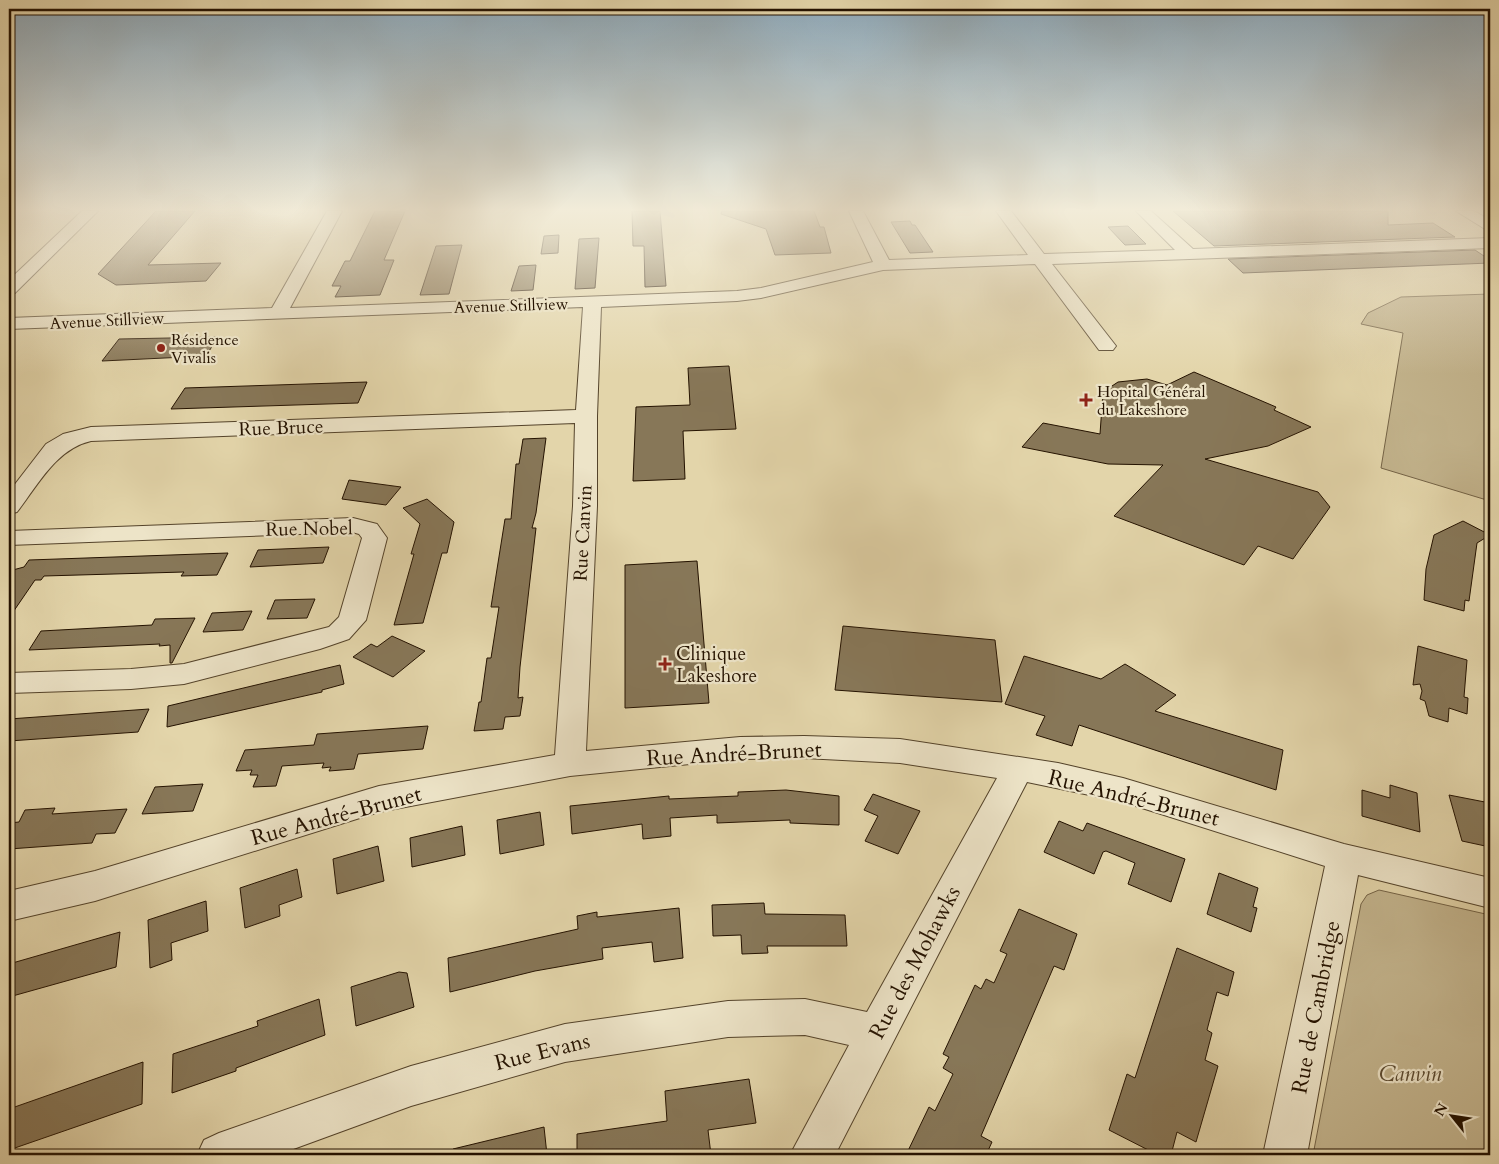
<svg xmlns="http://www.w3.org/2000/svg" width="1499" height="1164" font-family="Cardo,serif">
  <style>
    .green { fill: #c3b48d; stroke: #746346 }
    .building { fill: #877758; stroke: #241200 }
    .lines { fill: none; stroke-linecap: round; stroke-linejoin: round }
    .minor-casing { stroke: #54432a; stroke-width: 2 }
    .minor { fill: #ede4c8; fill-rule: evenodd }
    .poi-dot { fill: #8f2418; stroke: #ede4c8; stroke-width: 2 }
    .labels { text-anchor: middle; stroke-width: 4.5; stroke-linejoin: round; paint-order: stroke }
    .far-street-label { font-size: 16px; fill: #241200; stroke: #ede4c8 }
    .far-poi-label { font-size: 16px; fill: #241200; stroke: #ede4c8; text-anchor: start }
    .street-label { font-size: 19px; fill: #241200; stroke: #ede4c8 }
    .poi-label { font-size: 19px; fill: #241200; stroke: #ede4c8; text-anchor: start }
    .near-street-label { font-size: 22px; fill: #241200; stroke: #ede4c8 }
    .near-park-label { font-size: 22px; font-style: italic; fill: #5c4b31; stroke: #ede4c8 }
  </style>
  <rect width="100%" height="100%" fill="#e3d5aa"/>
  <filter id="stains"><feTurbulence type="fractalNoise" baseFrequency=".004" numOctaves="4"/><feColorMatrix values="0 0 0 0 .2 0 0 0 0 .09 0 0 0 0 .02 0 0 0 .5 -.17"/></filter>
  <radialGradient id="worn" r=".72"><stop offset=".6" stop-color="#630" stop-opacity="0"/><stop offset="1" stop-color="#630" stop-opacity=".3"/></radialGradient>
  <g class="green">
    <polygon points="1490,294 1490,501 1381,468 1403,333 1361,324 1368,313 1401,297"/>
    <polygon points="1379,890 1490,915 1490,1155 1313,1155 1361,904 1367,895"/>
  </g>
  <g class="building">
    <polygon points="156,211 195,211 148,265 221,263 206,281 116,285 98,274"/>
    <polygon points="375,211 405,211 384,260 394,260 380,295 335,297 341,286 332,286 345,261 350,261"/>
    <polygon points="632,211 660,211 666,286 645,287 644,246 633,246"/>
    <polygon points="722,211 814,211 820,227 824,227 831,253 775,255 766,229 721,214"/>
    <polygon points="1173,211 1388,211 1388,225 1433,223 1455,237 1214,246"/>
    <polygon points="910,221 912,225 915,225 933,252 910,253 891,222"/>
    <polygon points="1128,226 1146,244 1125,245 1108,227"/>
    <polygon points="559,235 558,253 541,254 544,236"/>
    <polygon points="599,238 595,288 575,289 579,239"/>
    <polygon points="462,245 449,294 420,295 436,246"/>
    <polygon points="1475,250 1490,260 1490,263 1243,273 1228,259"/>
    <polygon points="536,265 533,290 511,291 519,266"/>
    <polygon points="218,337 206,356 102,361 119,339"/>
    <polygon points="729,366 736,429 683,431 685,479 633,481 636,407 690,405 688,368"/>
    <polygon points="1194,372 1276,407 1274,410 1311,427 1268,446 1205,459 1318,492 1330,507 1293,559 1258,546 1244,565 1114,516 1163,465 1108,464 1022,447 1043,423 1100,434 1103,392 1118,382 1147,379 1167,385"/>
    <polygon points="367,382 358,403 171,409 185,388"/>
    <polygon points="546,438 536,513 532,528 536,528 520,667 518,698 523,697 520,716 505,717 503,729 474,731 479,702 481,702 487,658 491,658 499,607 491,607 505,519 511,519 516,464 519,464 523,439"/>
    <polygon points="349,480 401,487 386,505 342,499"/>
    <polygon points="427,499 454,522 447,553 442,553 423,623 394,625 414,554 411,554 420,524 403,508"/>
    <polygon points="1463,521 1490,535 1477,543 1469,601 1465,600 1464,611 1424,600 1426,569 1434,535"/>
    <polygon points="329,547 323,563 250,567 258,550"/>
    <polygon points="228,553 217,575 181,576 184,572 44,576 41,580 35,580 9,618 9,571 24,567 29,560"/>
    <polygon points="697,561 709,703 625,708 625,565"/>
    <polygon points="315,599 307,618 267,619 275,600"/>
    <polygon points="252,611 243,630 203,632 212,613"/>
    <polygon points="195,618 172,663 170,663 170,645 159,646 160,644 29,650 41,631 152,625 155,619"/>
    <polygon points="843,626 995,640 1002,702 835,690"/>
    <polygon points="392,636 425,651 393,677 353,657 371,644 377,647"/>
    <polygon points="1418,646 1467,660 1464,697 1468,698 1467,714 1449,708 1448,722 1429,716 1425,701 1420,699 1422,691 1420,684 1413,685"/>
    <polygon points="1024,656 1101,679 1125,664 1176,695 1155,711 1283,750 1276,790 1079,725 1072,746 1036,735 1045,716 1005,704"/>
    <polygon points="340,665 344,684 322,690 322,692 167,727 168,706"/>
    <polygon points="149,709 138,732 9,741 9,719"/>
    <polygon points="428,726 423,749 358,754 354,769 329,771 331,767 322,768 324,763 282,766 276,786 253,787 258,775 250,775 252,770 236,771 245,750 314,745 317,734"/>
    <polygon points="203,784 193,811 142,814 155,787"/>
    <polygon points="1390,785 1417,793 1420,832 1362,816 1362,790 1390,798"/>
    <polygon points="786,790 839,796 839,825 790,823 790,820 717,823 717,815 670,818 671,836 643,839 642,824 572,834 570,806 669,796 669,799 738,796 738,792"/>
    <polygon points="873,794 920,811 898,854 865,841 878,816 864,810"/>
    <polygon points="1449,795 1490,803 1490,847 1462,841"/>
    <polygon points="55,808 52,814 127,809 115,833 96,834 92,843 9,849 9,823 19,822 25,810"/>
    <polygon points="540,812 544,845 500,854 497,820"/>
    <polygon points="1059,821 1083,831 1087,823 1185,859 1171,902 1128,884 1135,863 1106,851 1103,852 1094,874 1044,852"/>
    <polygon points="462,826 465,855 412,867 410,838"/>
    <polygon points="378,846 384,881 337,894 333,859"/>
    <polygon points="297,869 302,897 279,905 280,916 245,928 240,888"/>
    <polygon points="1219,873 1258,888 1253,907 1257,908 1251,932 1207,914"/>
    <polygon points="206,901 208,931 171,943 172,960 150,968 148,920"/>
    <polygon points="764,903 765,914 845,915 847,946 767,946 768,953 742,954 741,935 713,936 712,905"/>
    <polygon points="679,908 683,958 654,962 652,942 602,948 603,959 535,971 450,992 448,958 578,929 577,916 597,912 597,917"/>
    <polygon points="1019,909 1077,934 1064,970 1054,966 981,1136 992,1142 986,1155 906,1155 929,1107 935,1111 953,1074 943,1068 949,1057 943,1054 975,985 981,989 986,979 994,983 1007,954 1000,951"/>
    <polygon points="120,932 116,967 9,997 9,964"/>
    <polygon points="1177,948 1234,972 1228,996 1217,992 1207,1030 1212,1033 1205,1060 1218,1066 1196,1142 1177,1132 1171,1155 1158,1155 1109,1130 1127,1074 1135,1078"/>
    <polygon points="399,972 407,973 414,1007 356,1026 351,987"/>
    <polygon points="319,999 325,1035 236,1068 236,1071 172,1093 173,1054 258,1026 257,1021"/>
    <polygon points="143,1062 142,1104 9,1150 9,1109"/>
    <polygon points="749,1079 756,1123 708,1130 711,1155 577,1155 577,1134 667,1121 665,1091"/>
    <polygon points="544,1127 547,1155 454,1155 453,1149"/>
  </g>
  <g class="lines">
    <defs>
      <g id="minor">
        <polygon points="82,211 98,211 15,293 9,294 9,280"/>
        <path d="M327,211h15l-52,97 447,-17 24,-3 112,-26 -24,-51h14l26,49 139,-5 -32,-44h15l33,43 131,-4 -39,-39h15l42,38 297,-11v10l-438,16 64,82 -3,4h-14l-64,-86 -152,6 -122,28 -24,3 -136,6 -4,109v90l-11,245 154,-14 64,-1 96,3 158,24 65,15 221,66 146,34v30l-132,-33 -51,280h-44l62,-289 -202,-64 -96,-20 -192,373h-45l59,-110 -44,-10 -77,2 -163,25 -154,44 -134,49h-80l7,-15 15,-7 192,-67 154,-42 163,-23 77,-2 62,13 130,-234 -97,-15 -96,-5 -64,1 -170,17 -191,36 -284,89 -86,20v-30l86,-20 284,-85 176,-31 18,-249 2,-83 -484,18c-35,8 -53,44 -74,71l-8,2v-22l37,-48 17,-10 28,-7 485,-17 7,-103 -574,22v-11l263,-10z"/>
        <polygon points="1456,211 1474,211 1490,220 1490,231 1485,229"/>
        <polygon points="353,518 377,524 387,538 366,620 349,639 320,649 184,684 131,689 9,693 9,673 131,669 184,664 329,627 339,617 362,538 359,534 352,532 9,545 9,531"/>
      </g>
    </defs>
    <use href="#minor" class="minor-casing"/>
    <use href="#minor" class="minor"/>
  </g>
  <linearGradient id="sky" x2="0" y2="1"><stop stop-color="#8ca7b8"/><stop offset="0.56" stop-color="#f2ecd9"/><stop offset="1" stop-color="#f2ecd9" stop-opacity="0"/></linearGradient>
  <rect width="1499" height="374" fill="url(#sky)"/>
  <g class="poi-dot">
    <circle cx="161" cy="348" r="5"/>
    <path d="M1083.5 392.5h5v5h5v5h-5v5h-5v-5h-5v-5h5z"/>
    <path d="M662.5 656.5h5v5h5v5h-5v5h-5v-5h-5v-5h5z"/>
  </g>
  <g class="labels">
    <g class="far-street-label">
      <text transform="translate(511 305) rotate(-2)" y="6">Avenue Stillview</text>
      <text transform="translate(107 320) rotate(-3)" y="6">Avenue Stillview</text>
    </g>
    <g class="far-poi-label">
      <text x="171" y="345">Résidence<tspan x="171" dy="18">Vivalis</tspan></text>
      <text x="1097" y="397">Hopital Général<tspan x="1097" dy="18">du Lakeshore</tspan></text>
    </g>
    <g class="street-label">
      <text transform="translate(281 427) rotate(-2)" y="7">Rue Bruce</text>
      <text transform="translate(309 528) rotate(-1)" y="7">Rue Nobel</text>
      <text transform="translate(582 533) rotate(-87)" y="7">Rue Canvin</text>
    </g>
    <g class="poi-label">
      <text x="676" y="660">Clinique<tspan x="676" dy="22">Lakeshore</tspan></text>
    </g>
    <g class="near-street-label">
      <text transform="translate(734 753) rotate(-3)" y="8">Rue André-Brunet</text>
      <text transform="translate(1134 797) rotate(14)" y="8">Rue André-Brunet</text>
      <text transform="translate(336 815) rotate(-15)" y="8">Rue André-Brunet</text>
      <text transform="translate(914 962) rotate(-62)" y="8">Rue des Mohawks</text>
      <text transform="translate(1315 1007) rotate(-79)" y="8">Rue de Cambridge</text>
      <text transform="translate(542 1051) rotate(-14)" y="8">Rue Evans</text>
    </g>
    <g class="near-park-label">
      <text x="1410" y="1081">Canvin</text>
    </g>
  </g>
  <rect width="1499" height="1164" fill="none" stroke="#e3d5aa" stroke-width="30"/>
  <rect x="10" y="10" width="1479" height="1144" fill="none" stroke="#241200" stroke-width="2.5"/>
  <rect x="15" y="15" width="1469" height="1134" fill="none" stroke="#241200"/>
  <g transform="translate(1452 1116) rotate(300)" stroke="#ede4c8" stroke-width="4" paint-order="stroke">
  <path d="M0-4L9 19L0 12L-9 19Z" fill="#241200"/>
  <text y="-8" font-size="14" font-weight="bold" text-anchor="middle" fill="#241200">N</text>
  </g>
  <rect width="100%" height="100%" filter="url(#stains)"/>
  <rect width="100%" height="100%" fill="url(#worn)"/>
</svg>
